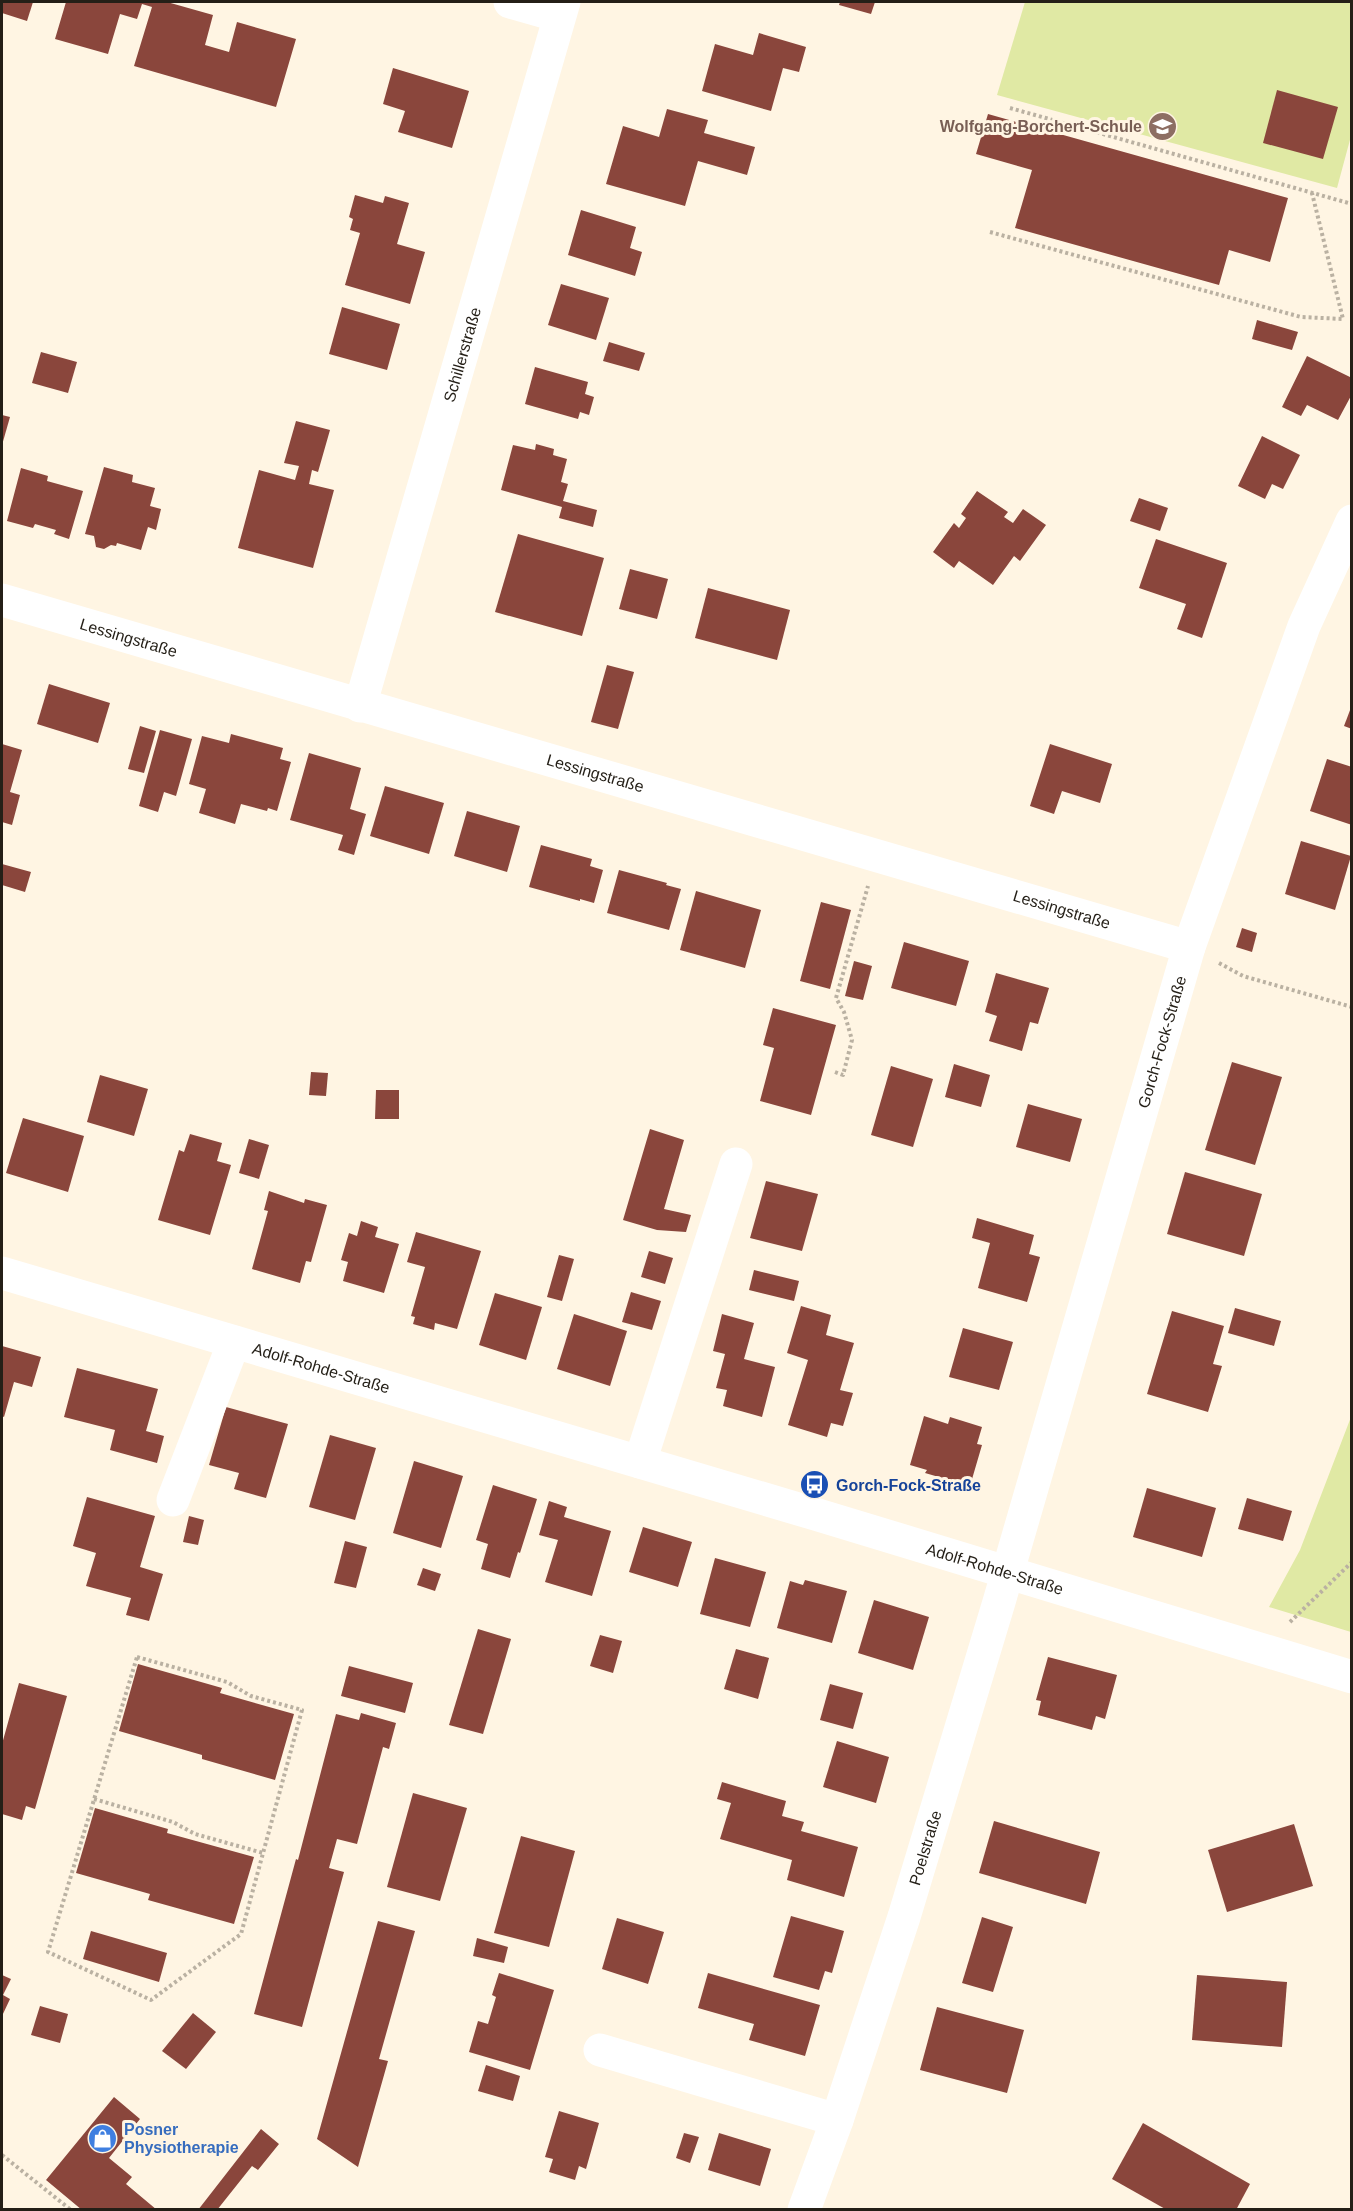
<svg xmlns="http://www.w3.org/2000/svg" width="1353" height="2211" font-family="Arial,sans-serif">
  <style>
    .green { fill: #e0e9a4 }
    .building { fill: #8a463c }
    .lines { fill: none; stroke-linecap: round; stroke-linejoin: round }
    .path { stroke: #bab1a2; stroke-width: 4; stroke-dasharray: 3 3; stroke-linecap: butt }
    .minor { stroke: #fff; stroke-width: 33 }
    .labels { text-anchor: middle; stroke-width: 6; stroke-linejoin: round; paint-order: stroke }
    .education-label { font-size: 16px; font-weight: bold; fill: #785e54; stroke: #fff5e3; text-anchor: end }
    .street-label { font-size: 16px; fill: #241f17; stroke: #fff5e3 }
    .transit-label { font-size: 16px; font-weight: bold; fill: #164399; stroke: #fff5e3; text-anchor: start }
    .shop-label { font-size: 16px; font-weight: bold; fill: #366cbe; stroke: #fff5e3; text-anchor: start }
  </style>
  <rect width="100%" height="100%" fill="#fff5e3"/>
  <g class="green">
    <polygon points="1025,2 1351,2 1351,136 1337,188 997,95"/>
    <polygon points="1351,1417 1352,1632 1351,1632 1269,1607 1300,1550"/>
  </g>
  <g class="building">
    <polygon points="2,2 33,2 27,21 2,13"/>
    <polygon points="66,2 167,2 213,15 205,45 229,52 237,22 296,39 276,107 134,66 152,7 142,4 137,19 120,14 108,54 55,39"/>
    <polygon points="840,2 875,2 871,14 839,5"/>
    <polygon points="759,33 806,47 799,72 783,68 771,111 702,91 715,44 753,55"/>
    <polygon points="393,68 469,91 452,148 398,132 405,111 383,104"/>
    <polygon points="1277,90 1338,107 1323,159 1263,143"/>
    <polygon points="667,109 708,120 704,133 755,147 747,175 698,161 685,206 606,184 623,126 659,137"/>
    <polygon points="988,114 1288,198 1270,262 1229,250 1219,285 1015,228 1032,170 976,154"/>
    <polygon points="355,195 383,203 385,196 409,203 397,244 425,252 410,304 345,285 360,233 350,230 353,219 349,217"/>
    <polygon points="581,210 636,227 630,248 642,252 635,276 568,255"/>
    <polygon points="561,284 609,298 596,340 548,325"/>
    <polygon points="342,307 400,324 387,370 329,354"/>
    <polygon points="1257,320 1298,332 1292,350 1252,339"/>
    <polygon points="609,342 645,353 639,371 603,361"/>
    <polygon points="41,352 77,362 68,393 32,383"/>
    <polygon points="1307,356 1352,378 1352,394 1338,420 1307,405 1301,416 1282,407"/>
    <polygon points="535,367 588,382 585,394 594,397 589,415 580,412 578,419 525,404"/>
    <polygon points="2,415 10,417 2,445"/>
    <polygon points="296,421 330,430 318,472 312,470 309,484 334,490 313,568 238,548 259,470 295,480 299,466 284,463"/>
    <polygon points="1262,436 1300,455 1283,489 1272,484 1265,499 1238,486"/>
    <polygon points="536,444 554,449 553,455 567,459 561,482 568,484 563,501 597,510 593,527 559,518 562,507 501,490 513,445 535,450"/>
    <polygon points="104,467 133,475 132,482 155,488 150,506 161,509 156,530 148,527 141,550 117,543 116,546 111,545 104,549 96,547 94,536 85,534"/>
    <polygon points="21,468 48,476 47,481 83,491 69,539 54,534 56,530 35,524 33,528 7,521"/>
    <polygon points="977,491 1008,512 1004,517 1013,523 1023,509 1046,525 1020,561 1014,556 993,585 959,561 954,568 933,552 954,523 959,528 966,518 961,514"/>
    <polygon points="1139,498 1168,508 1160,531 1130,521"/>
    <polygon points="518,534 604,558 582,636 495,612"/>
    <polygon points="1156,539 1227,563 1202,638 1177,629 1186,604 1139,588"/>
    <polygon points="630,569 668,579 657,619 619,609"/>
    <polygon points="708,588 790,610 777,660 695,638"/>
    <polygon points="607,665 634,672 618,729 591,722"/>
    <polygon points="49,684 110,703 98,743 37,724"/>
    <polygon points="1352,705 1352,729 1344,726"/>
    <polygon points="140,726 156,731 144,773 128,769"/>
    <polygon points="160,730 192,739 176,796 164,792 158,812 139,806"/>
    <polygon points="231,734 283,748 280,759 291,762 277,811 268,808 267,811 241,804 235,824 199,813 206,789 189,784 202,736 229,743"/>
    <polygon points="2,744 22,750 10,792 20,795 12,825 2,822"/>
    <polygon points="1050,744 1112,764 1100,803 1062,791 1054,814 1030,806"/>
    <polygon points="309,753 361,768 350,809 366,814 354,855 338,850 343,835 290,820"/>
    <polygon points="1327,759 1352,767 1352,825 1310,811"/>
    <polygon points="385,786 444,803 429,854 370,836"/>
    <polygon points="467,811 520,826 507,872 454,856"/>
    <polygon points="1301,841 1351,856 1335,910 1285,894"/>
    <polygon points="541,845 592,859 590,866 603,870 594,903 580,899 580,901 529,887"/>
    <polygon points="2,864 31,872 25,892 2,885"/>
    <polygon points="619,870 667,883 666,885 681,889 669,930 607,913"/>
    <polygon points="696,891 761,910 745,968 680,950"/>
    <polygon points="821,902 851,910 830,989 800,981"/>
    <polygon points="1242,928 1257,933 1252,952 1236,947"/>
    <polygon points="904,942 969,961 956,1006 891,988"/>
    <polygon points="854,961 872,966 863,1000 845,996"/>
    <polygon points="996,973 1049,988 1038,1024 1030,1022 1022,1051 989,1041 997,1016 985,1012"/>
    <polygon points="773,1008 836,1025 811,1115 760,1101 774,1048 763,1045"/>
    <polygon points="1232,1062 1282,1077 1255,1165 1205,1150"/>
    <polygon points="954,1064 990,1075 981,1107 945,1097"/>
    <polygon points="891,1066 933,1079 913,1147 871,1135"/>
    <polygon points="311,1072 328,1073 326,1096 309,1095"/>
    <polygon points="100,1075 148,1089 134,1136 87,1122"/>
    <polygon points="376,1090 399,1090 399,1119 375,1119"/>
    <polygon points="1028,1104 1082,1119 1070,1162 1016,1147"/>
    <polygon points="23,1118 84,1136 68,1192 6,1173"/>
    <polygon points="650,1129 684,1140 664,1209 691,1215 686,1232 657,1230 623,1220"/>
    <polygon points="190,1134 222,1143 217,1161 231,1165 210,1235 158,1220 179,1150 184,1152"/>
    <polygon points="249,1139 269,1145 259,1179 239,1173"/>
    <polygon points="1185,1172 1262,1194 1244,1256 1167,1234"/>
    <polygon points="766,1181 818,1194 802,1251 750,1238"/>
    <polygon points="269,1191 304,1203 305,1199 327,1205 311,1262 306,1261 300,1283 252,1269 268,1211 264,1210"/>
    <polygon points="977,1218 1034,1235 1029,1254 1040,1257 1027,1302 978,1288 990,1243 972,1238"/>
    <polygon points="361,1221 378,1227 375,1237 399,1244 384,1293 343,1281 348,1262 341,1260 349,1233 357,1236"/>
    <polygon points="416,1232 481,1251 457,1329 435,1323 434,1330 413,1324 415,1317 411,1316 425,1267 407,1262"/>
    <polygon points="649,1251 673,1258 665,1284 641,1277"/>
    <polygon points="559,1255 574,1259 562,1301 547,1297"/>
    <polygon points="754,1270 799,1281 794,1301 749,1290"/>
    <polygon points="631,1292 661,1301 652,1330 622,1322"/>
    <polygon points="495,1293 542,1307 526,1360 479,1345"/>
    <polygon points="801,1306 831,1315 826,1335 854,1343 840,1390 853,1393 843,1426 831,1423 827,1437 788,1425 808,1360 787,1353"/>
    <polygon points="1235,1308 1281,1321 1274,1346 1228,1333"/>
    <polygon points="1172,1311 1224,1326 1213,1364 1222,1366 1208,1412 1147,1394"/>
    <polygon points="574,1314 627,1331 610,1386 557,1369"/>
    <polygon points="722,1314 754,1323 744,1359 775,1367 762,1417 723,1406 727,1390 716,1388 725,1354 713,1351"/>
    <polygon points="963,1328 1013,1342 999,1390 949,1377"/>
    <polygon points="2,1346 41,1357 32,1387 14,1382 4,1417 2,1416"/>
    <polygon points="77,1368 158,1389 146,1431 164,1436 157,1463 110,1450 115,1430 64,1417"/>
    <polygon points="226,1407 288,1424 266,1498 234,1489 239,1473 209,1465"/>
    <polygon points="924,1416 948,1424 950,1417 982,1427 977,1444 982,1445 970,1486 925,1473 927,1470 910,1465"/>
    <polygon points="330,1435 376,1448 355,1520 309,1507"/>
    <polygon points="414,1461 463,1476 441,1548 393,1533"/>
    <polygon points="493,1485 537,1499 520,1553 518,1552 510,1578 481,1569 488,1544 476,1540"/>
    <polygon points="1147,1488 1216,1508 1202,1557 1133,1537"/>
    <polygon points="87,1497 155,1516 140,1567 163,1574 149,1621 126,1615 131,1598 86,1586 96,1553 73,1546"/>
    <polygon points="1247,1498 1292,1511 1283,1541 1238,1529"/>
    <polygon points="549,1501 567,1507 564,1517 611,1531 592,1596 545,1582 558,1540 539,1535"/>
    <polygon points="189,1516 204,1520 198,1545 183,1542"/>
    <polygon points="643,1527 692,1542 678,1587 629,1572"/>
    <polygon points="345,1541 367,1547 356,1588 334,1583"/>
    <polygon points="715,1558 766,1572 750,1627 700,1614"/>
    <polygon points="423,1568 441,1574 435,1591 417,1585"/>
    <polygon points="805,1580 847,1591 832,1643 777,1628 790,1581 803,1585"/>
    <polygon points="874,1600 929,1617 913,1670 858,1653"/>
    <polygon points="478,1629 511,1639 483,1734 449,1725"/>
    <polygon points="600,1635 622,1641 613,1673 590,1666"/>
    <polygon points="736,1649 769,1658 758,1699 724,1689"/>
    <polygon points="1048,1657 1117,1675 1105,1719 1096,1716 1092,1730 1038,1715 1041,1701 1036,1700"/>
    <polygon points="138,1664 222,1688 220,1693 294,1714 275,1780 202,1759 202,1755 119,1731"/>
    <polygon points="349,1666 413,1683 405,1713 341,1696"/>
    <polygon points="19,1683 67,1696 35,1809 26,1806 22,1820 2,1814 2,1744"/>
    <polygon points="830,1684 863,1693 853,1729 820,1720"/>
    <polygon points="361,1713 396,1723 389,1749 383,1747 357,1844 337,1839 329,1868 344,1872 302,2027 254,2014 296,1859 298,1860 336,1714 359,1720"/>
    <polygon points="837,1741 889,1757 876,1803 823,1787"/>
    <polygon points="722,1782 786,1801 782,1816 804,1822 801,1831 858,1847 844,1897 787,1880 792,1860 720,1839 731,1803 717,1799"/>
    <polygon points="413,1793 467,1808 440,1901 387,1887"/>
    <polygon points="95,1808 168,1829 167,1833 254,1857 234,1924 148,1900 150,1894 76,1873"/>
    <polygon points="994,1821 1100,1852 1086,1904 979,1873"/>
    <polygon points="1294,1824 1313,1886 1227,1912 1208,1850"/>
    <polygon points="521,1836 575,1851 549,1947 494,1933"/>
    <polygon points="791,1916 844,1931 832,1973 825,1971 819,1990 773,1977"/>
    <polygon points="982,1917 1013,1927 993,1992 962,1983"/>
    <polygon points="617,1918 664,1932 648,1984 602,1969"/>
    <polygon points="378,1921 415,1931 379,2059 388,2061 358,2167 317,2139"/>
    <polygon points="91,1931 167,1953 159,1982 83,1959"/>
    <polygon points="477,1938 508,1947 504,1963 473,1956"/>
    <polygon points="499,1973 554,1990 530,2070 469,2052 478,2021 488,2024 496,1997 492,1995"/>
    <polygon points="708,1973 820,2005 805,2056 749,2040 754,2024 698,2008"/>
    <polygon points="2,1975 11,1979 3,1995 10,1999 2,2016"/>
    <polygon points="1197,1975 1287,1982 1282,2047 1192,2040"/>
    <polygon points="40,2006 68,2014 60,2043 31,2035"/>
    <polygon points="937,2007 1024,2030 1007,2093 920,2070"/>
    <polygon points="193,2013 216,2032 186,2069 162,2051"/>
    <polygon points="486,2065 520,2076 513,2101 478,2091"/>
    <polygon points="114,2097 140,2119 109,2158 132,2177 126,2184 157,2210 82,2210 46,2180"/>
    <polygon points="559,2111 599,2123 586,2169 579,2166 575,2180 549,2172 553,2159 545,2157"/>
    <polygon points="1143,2123 1250,2184 1236,2210 1167,2210 1112,2179"/>
    <polygon points="261,2129 279,2144 258,2170 252,2166 217,2210 198,2210"/>
    <polygon points="684,2133 699,2137 690,2163 676,2158"/>
    <polygon points="719,2133 771,2149 760,2186 708,2170"/>
  </g>
  <g class="lines">
    <g class="path">
      <polyline points="1010,108 1352,204"/>
      <polyline points="990,232 1301,317 1343,319 1312,193"/>
      <polyline points="1219,963 1243,976 1352,1007"/>
      <polyline points="835,1072 843,1075 852,1040 844,1012 836,998 868,886"/>
      <polyline points="1290,1622 1352,1562"/>
      <polygon points="137,1657 227,1682 251,1696 302,1710 241,1934 151,2000 48,1952"/>
      <polyline points="94,1799 173,1822 195,1834 263,1853"/>
      <polyline points="2,2155 71,2210"/>
    </g>
    <g class="minor">
      <polyline points="510,2 559,16"/>
      <path id="s1" d="M2,600c395,117 792,228 1187,347"/>
      <path id="s2" d="M360,706l204,-704"/>
      <path id="s3" d="M2,1273l813,241 537,163"/>
      <polyline points="640,1462 736,1164"/>
      <polyline points="173,1500 234,1342"/>
      <polyline points="600,2050 837,2120"/>
      <path id="s4" d="M804,2210l33,-90 67,-203 95,-315 190,-655 115,-321 48,-105"/>
    </g>
  </g>
  <defs>
    <symbol id="school-disc" viewBox="-11 -11 22 22"><circle r="9.5" fill="#8d6e63" stroke="#fff5e3"/><path d="M0-5L7-2L0 1L-7-2ZM-4 1L0 2.5L4 1V4Q0 6-4 4Z" fill="#fff"/></symbol>
    <symbol id="bus-disc" viewBox="-11 -11 22 22"><circle r="9.5" fill="#1a4fb4" stroke="#fff5e3"/><path d="M-5-6H5V4H4V6H2V4H-2V6H-4V4H-5ZM-3.5-4V0h7V-4ZM-3.5 1.2v1.5H-2V1.2ZM2 1.2v1.5H3.5V1.2Z" fill="#fff"/></symbol>
    <symbol id="shop-disc" viewBox="-11 -11 22 22"><circle r="9.5" fill="#3f7fe0" stroke="#fff5e3"/><path d="M-5-2.5h2.3a2.7 3.5 0 0 1 5.4 0H5L5.5 6h-11ZM-1.5-2.5h3a1.5 2.3 0 0 0-3 0Z" fill="#fff"/></symbol>
  </defs>
  <g fill-rule="evenodd">
    <use href="#school-disc" x="1146" y="110" width="33" height="33"/>
    <use href="#bus-disc" x="798" y="1468" width="33" height="33"/>
    <use href="#shop-disc" x="86" y="2122" width="33" height="33"/>
  </g>
  <g class="labels">
    <g class="education-label">
      <text x="1142" y="132">Wolfgang-Borchert-Schule</text>
    </g>
    <g class="street-label">
      <text dy="6" stroke="none"><textPath href="#s2" startOffset="366">Schillerstraße</textPath></text>
      <text dy="6" stroke="none"><textPath href="#s1" startOffset="132">Lessingstraße</textPath></text>
      <text dy="6" stroke="none"><textPath href="#s1" startOffset="618">Lessingstraße</textPath></text>
      <text dy="6" stroke="none"><textPath href="#s1" startOffset="1104">Lessingstraße</textPath></text>
      <text dy="6" stroke="none"><textPath href="#s4" startOffset="1222">Gorch-Fock-Straße</textPath></text>
      <text dy="6" stroke="none"><textPath href="#s3" startOffset="333">Adolf-Rohde-Straße</textPath></text>
      <text dy="6" stroke="none"><textPath href="#s3" startOffset="1036">Adolf-Rohde-Straße</textPath></text>
      <text dy="6" stroke="none"><textPath href="#s4" startOffset="382">Poelstraße</textPath></text>
    </g>
    <g class="transit-label">
      <text x="836" y="1491">Gorch-Fock-Straße</text>
    </g>
    <g class="shop-label">
      <text x="124" y="2135">Posner<tspan x="124" dy="18">Physiotherapie</tspan></text>
    </g>
  </g>
  <rect width="1353" height="2211" fill="none" stroke="#241f17" stroke-width="6"/>
</svg>
